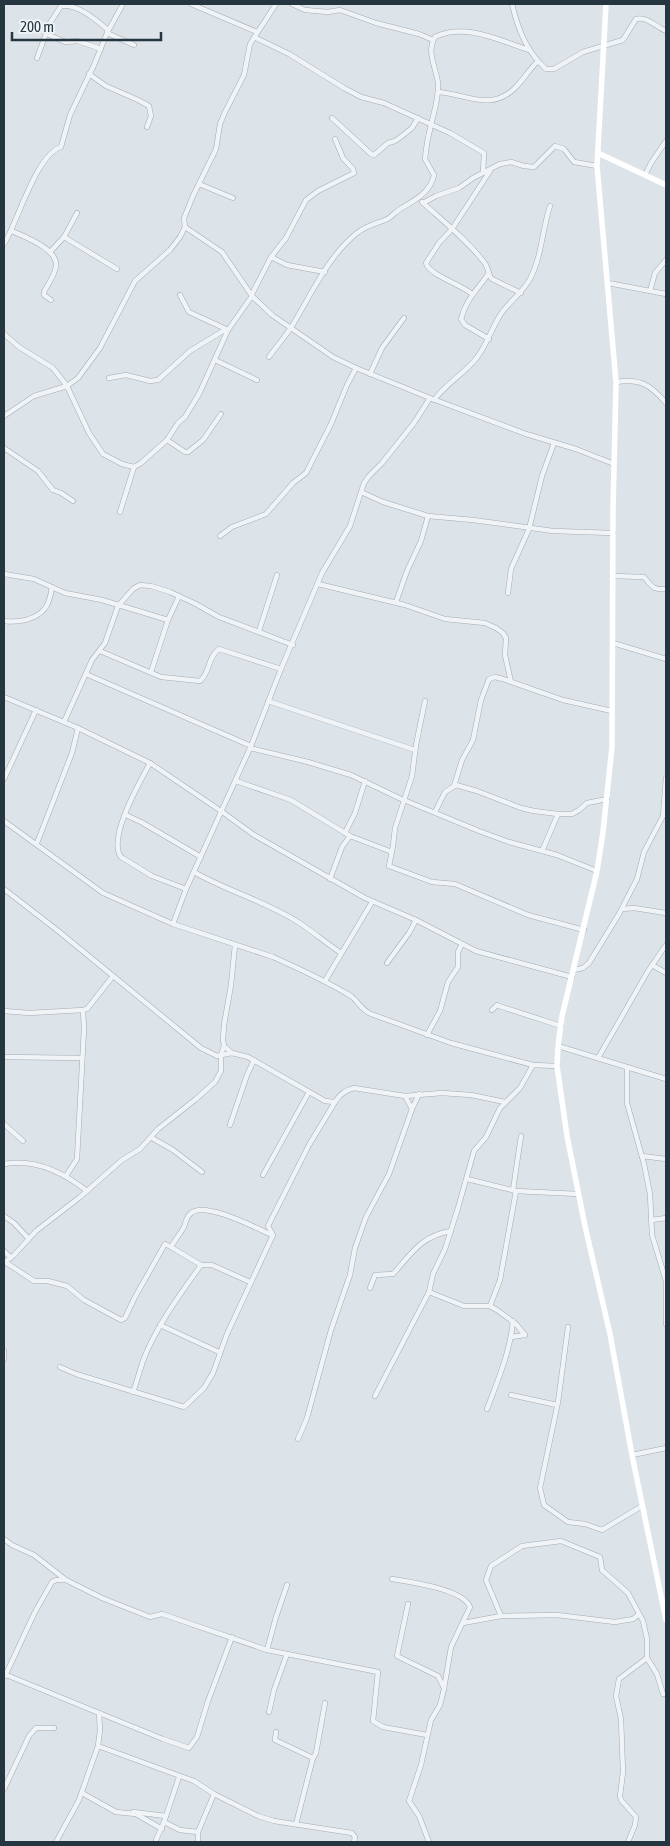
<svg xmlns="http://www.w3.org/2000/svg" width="670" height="1846" font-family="'Asap Condensed',sans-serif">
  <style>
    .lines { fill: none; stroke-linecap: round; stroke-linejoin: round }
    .street-casing { stroke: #a2acb3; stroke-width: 5.5 }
    .street { stroke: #f0f4f7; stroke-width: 4.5 }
    .secondary { stroke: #fff; stroke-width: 5.5 }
  </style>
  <rect width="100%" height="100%" fill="#dde4e9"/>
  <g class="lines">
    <defs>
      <g id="street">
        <polyline points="191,4 257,32"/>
        <polyline points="292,4 305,10 328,12 340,10 376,23 419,34 433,40"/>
        <path d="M512,4c6,25 14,47 34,65h8l29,-17 40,-12 13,-21c11,-3 20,8 30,12"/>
        <polyline points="107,33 134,45"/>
        <polyline points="47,34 65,42 78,41 101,49"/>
        <polyline points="254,37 289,54 344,88 361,97 384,103 450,133 484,153 483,173"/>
        <path d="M37,58l13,-35 11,-17c15,-3 37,15 47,24"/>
        <polyline points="89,74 106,86 138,100 149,106 151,116 147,127"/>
        <path d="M438,92c29,2 52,20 77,-4 8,-8 14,-18 22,-26"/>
        <polyline points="332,118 371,154 374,155 388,143 395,141 402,136 412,128 418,118"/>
        <polyline points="645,175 651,163 666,141"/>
        <polyline points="199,184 233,198"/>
        <path d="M422,202c21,19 44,37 62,60 5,5 3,12 8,17l29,14"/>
        <polyline points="423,203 436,196 459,188 473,178 500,164 511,162 524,166 534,167 555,146 564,149 574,162 597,166"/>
        <polyline points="185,227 222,252 252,296 272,315 333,357 356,368 430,398 526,434 576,449 614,464"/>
        <path d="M12,231c13,6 46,18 44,35 -1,9 -8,18 -12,26v3l7,5"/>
        <polyline points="64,237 117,269"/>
        <path d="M4,244c14,-23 32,-89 57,-97l9,-32 24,-50 13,-32 16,-29"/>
        <polyline points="50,252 64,237 77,213"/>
        <polyline points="271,257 287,265 325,272"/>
        <path d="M489,273c-11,16 -23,26 -28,46l4,6 24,14"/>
        <polyline points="608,283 666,294"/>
        <polyline points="650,291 655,273 666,260"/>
        <polyline points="252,294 271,257 286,238 306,200 318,191 354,173 353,169 343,158 335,139"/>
        <path d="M472,294c-11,-10 -42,-18 -46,-31l13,-20 13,-14 38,-58"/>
        <polyline points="4,334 19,347 53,368 67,386 89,433 103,454 122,464 134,467 141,463 167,440 178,423 185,417 199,394 228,330 252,296"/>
        <path d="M269,357c7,-10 16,-20 23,-31 19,-31 36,-70 65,-93 9,-7 18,-9 28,-13 6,-2 10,-8 15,-11 14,-8 31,-17 34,-34l-9,-16c1,-11 3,-23 6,-34 3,-14 8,-27 7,-42 -2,-16 -12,-31 -3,-46 30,-15 65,4 94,13"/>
        <polyline points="215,360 257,380"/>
        <polyline points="370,374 382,348 404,318"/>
        <polyline points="109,378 126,375 150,381 158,380 190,351 223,331 228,330 189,312 180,295"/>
        <path d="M616,382c24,-4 35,3 50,21"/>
        <path d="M434,400c12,-16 28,-25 41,-40 11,-13 15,-28 24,-43 8,-14 22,-22 31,-38 12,-23 12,-49 20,-73"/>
        <polyline points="4,416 34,396 67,386 78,378 100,348 135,281 170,250 180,237 185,227 184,218 193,196 216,149 220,124 225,112 244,75 250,44 276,4"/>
        <polyline points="167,440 185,452 188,452 203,440 221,414"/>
        <polyline points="4,448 38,471 53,490 61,493 73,501"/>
        <polyline points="361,492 383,502 428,516 473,520 553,531 613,533"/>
        <polyline points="120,512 134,467"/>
        <polyline points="220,536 232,527 266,514 293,483 306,473 331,424 347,385 356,368"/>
        <polyline points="4,574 34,579 65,593 102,600 168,620"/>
        <path d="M613,576l31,1c8,9 8,13 22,12"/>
        <polyline points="318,584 405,605 445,619 485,623 496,628 503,633 506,638 505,655 511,682"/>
        <polyline points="508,593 511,569 529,529 542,476 554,443"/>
        <polyline points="396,602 407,571 421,541 428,516"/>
        <path d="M4,621c14,2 33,-1 42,-14 3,-5 5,-13 6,-20"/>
        <polyline points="259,631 277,575"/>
        <polyline points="613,643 666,659"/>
        <path d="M100,651l61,26 39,4c10,-8 8,-25 19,-32l62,20"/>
        <polyline points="151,672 168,620 179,596"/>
        <polyline points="86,674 251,746"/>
        <polyline points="4,697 78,728 150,763 221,811 254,835 365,898 416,920 476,951 572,977"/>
        <polyline points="268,701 415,750"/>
        <polyline points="425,701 416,745 412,776 395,828 393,846 389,866 432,882 455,884 528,915 584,930"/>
        <polyline points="64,722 92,660 105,643 118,606 133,589 140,585 151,586 170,592 194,603 219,617 293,645"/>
        <polyline points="250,748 308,762 351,775 399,798 479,831 509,842 557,855 597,871"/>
        <path d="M150,763c-10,19 -43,75 -29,94l31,19 34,13"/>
        <polyline points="4,779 36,710"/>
        <polyline points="236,781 291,800 350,836 392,852"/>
        <polyline points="454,786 462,760 473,740 481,700 489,679 495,677 503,679 563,700 612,711"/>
        <polyline points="435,812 445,792 456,785 477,791 521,808 534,811 558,814 572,814 579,810 587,803 607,799"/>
        <polyline points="126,815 141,822 201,857"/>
        <path d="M4,821l99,72 70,31 100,33c27,12 53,24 78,39 8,6 10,14 20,18l80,29 82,22"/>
        <polyline points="345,833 355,813 365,781"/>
        <polyline points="37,843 72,753 78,728"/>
        <polyline points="542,851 558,814"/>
        <path d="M194,872c33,19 71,29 104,50 14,9 28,21 43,31"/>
        <polyline points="330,879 342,847 350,836"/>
        <path d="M4,889l53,41 144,118 16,8 15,-3 16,4 77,44 10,1c5,-8 10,-12 19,-14l51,8 37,-3 29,2 34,7"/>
        <polyline points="622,909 634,908 666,913"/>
        <polyline points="173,924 186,889 251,746 281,669 322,573 350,526 364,483 369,476 382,463 414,423 430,398"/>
        <polyline points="387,963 409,933 416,920"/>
        <polyline points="652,965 666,973"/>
        <polyline points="574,970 583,968 589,963 619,914 637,879 644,852 663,816 666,778"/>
        <polyline points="325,981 372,902"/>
        <polyline points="492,1010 497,1005 499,1006 561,1026"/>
        <polyline points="4,1011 29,1013 83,1010 87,1009 113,976"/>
        <polyline points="427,1035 440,1011 448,982 458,967 458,952 462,944"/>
        <polyline points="558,1046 666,1079"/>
        <polyline points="232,1053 224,1046 223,1040 224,1025 231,985 235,945"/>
        <polyline points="4,1057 82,1058"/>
        <polyline points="598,1058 648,971 666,945"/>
        <polyline points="627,1067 627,1103 644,1164 650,1194 652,1235 666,1281 666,1324"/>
        <polyline points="405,1096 412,1109"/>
        <polyline points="4,1124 23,1141"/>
        <polyline points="230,1125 247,1075 254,1060"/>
        <polyline points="152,1138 173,1150 202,1172"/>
        <polyline points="642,1156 666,1159"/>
        <path d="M4,1164c31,-6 59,8 83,27"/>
        <polyline points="263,1175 309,1092"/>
        <polyline points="66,1176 77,1159 84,1029 83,1010"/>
        <polyline points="467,1179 516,1191 578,1194"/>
        <polyline points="513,1190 521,1136"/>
        <polyline points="4,1216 14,1223 29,1239"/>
        <polyline points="652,1220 666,1218"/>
        <polyline points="171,1247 201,1265"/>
        <polyline points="4,1251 11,1258"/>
        <path d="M5,1262l29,19h14l19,5 17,14 37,20 4,-2 10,-21 30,-53 6,3c4,-7 9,-13 13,-20 2,-5 2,-10 7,-14 14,-12 65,15 81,22"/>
        <polyline points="4,1263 14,1255 36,1231 80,1197 122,1160 140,1149 158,1129 196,1099 215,1082 221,1071 221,1055 224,1046"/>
        <path d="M370,1288l5,-13 18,-1c19,-21 28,-38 58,-43"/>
        <polyline points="429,1292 464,1306 490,1306 497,1310 516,1324 525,1335"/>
        <polyline points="490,1306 500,1280 516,1191"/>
        <polyline points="160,1325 219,1352"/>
        <polyline points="568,1327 558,1402 540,1488 544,1505 568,1522 585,1524 602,1530 642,1506"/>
        <polyline points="511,1337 525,1335"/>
        <polyline points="4,1351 4,1359"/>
        <polyline points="60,1367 76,1374 184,1407 204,1388 213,1373 227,1334 273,1235 268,1226 309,1145 335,1102"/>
        <path d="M133,1392c5,-13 8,-28 14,-41 14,-31 34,-58 54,-86h11l38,17"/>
        <polyline points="511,1395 557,1405"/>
        <polyline points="375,1396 429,1292 433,1274 445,1249 458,1208 474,1151 486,1137 500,1108 520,1088 533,1065 557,1066"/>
        <path d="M487,1409c11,-29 23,-57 26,-88"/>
        <polyline points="298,1439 307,1418 331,1330 350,1275 355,1248 366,1217 389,1174 412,1109 419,1094"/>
        <polyline points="632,1455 666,1448"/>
        <polyline points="4,1539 12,1545 34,1555 66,1580 102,1598 150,1617 162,1614 267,1650 378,1672 373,1721 383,1727 427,1735"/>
        <path d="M392,1579c18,3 71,10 78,28l-19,40 -7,42 -4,16 -9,15 -10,45 -12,36 10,15 10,26"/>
        <polyline points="408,1604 397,1656 438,1676 444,1688"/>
        <polyline points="501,1616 486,1580 491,1566 522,1546 561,1541 600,1557 602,1570 628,1593 643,1621 647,1639 647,1658 619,1679 616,1696 621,1719 623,1772 620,1796 621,1800 636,1817 635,1825 628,1842"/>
        <polyline points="463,1623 501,1616 557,1615 615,1622 633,1619 638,1615"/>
        <polyline points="267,1650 276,1617 287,1585"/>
        <polyline points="647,1658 657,1674 663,1694 666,1694"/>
        <polyline points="4,1674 99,1713 100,1730 98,1746 194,1781 214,1794 258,1816 274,1821 352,1833 355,1837 354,1842"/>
        <polyline points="5,1676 35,1612 52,1582 56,1580 66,1580"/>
        <polyline points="269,1712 274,1690 287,1654"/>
        <polyline points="99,1713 163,1739 189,1748 197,1737 208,1701 232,1637"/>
        <polyline points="276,1732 275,1740 313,1758"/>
        <polyline points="4,1789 29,1736 36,1728 54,1728"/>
        <polyline points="82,1793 116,1812 136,1814 162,1829"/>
        <polyline points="133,1812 166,1816"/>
        <polyline points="164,1822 179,1777"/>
        <polyline points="296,1824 313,1758 316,1753 325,1703"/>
        <polyline points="198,1832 214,1794"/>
        <polyline points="156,1840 164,1822 180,1830 198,1832 198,1842"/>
        <polyline points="56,1842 79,1800 98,1746"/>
      </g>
    </defs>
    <use href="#street" class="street-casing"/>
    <use href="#street" class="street"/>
    <g class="secondary">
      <polyline points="606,4 597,166 616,382 613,511 612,747 603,832 597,871 562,1016 558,1046 557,1066 567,1136 585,1226 610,1334 632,1455 666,1620"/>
      <polyline points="598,153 666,185"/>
    </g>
  </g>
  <rect width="670" height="1846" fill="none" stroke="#253641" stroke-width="10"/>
  <path d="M12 32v8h149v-8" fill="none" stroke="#253641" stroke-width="2.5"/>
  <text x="20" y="32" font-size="15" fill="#253641" stroke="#edf3f6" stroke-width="4" paint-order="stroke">200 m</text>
</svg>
